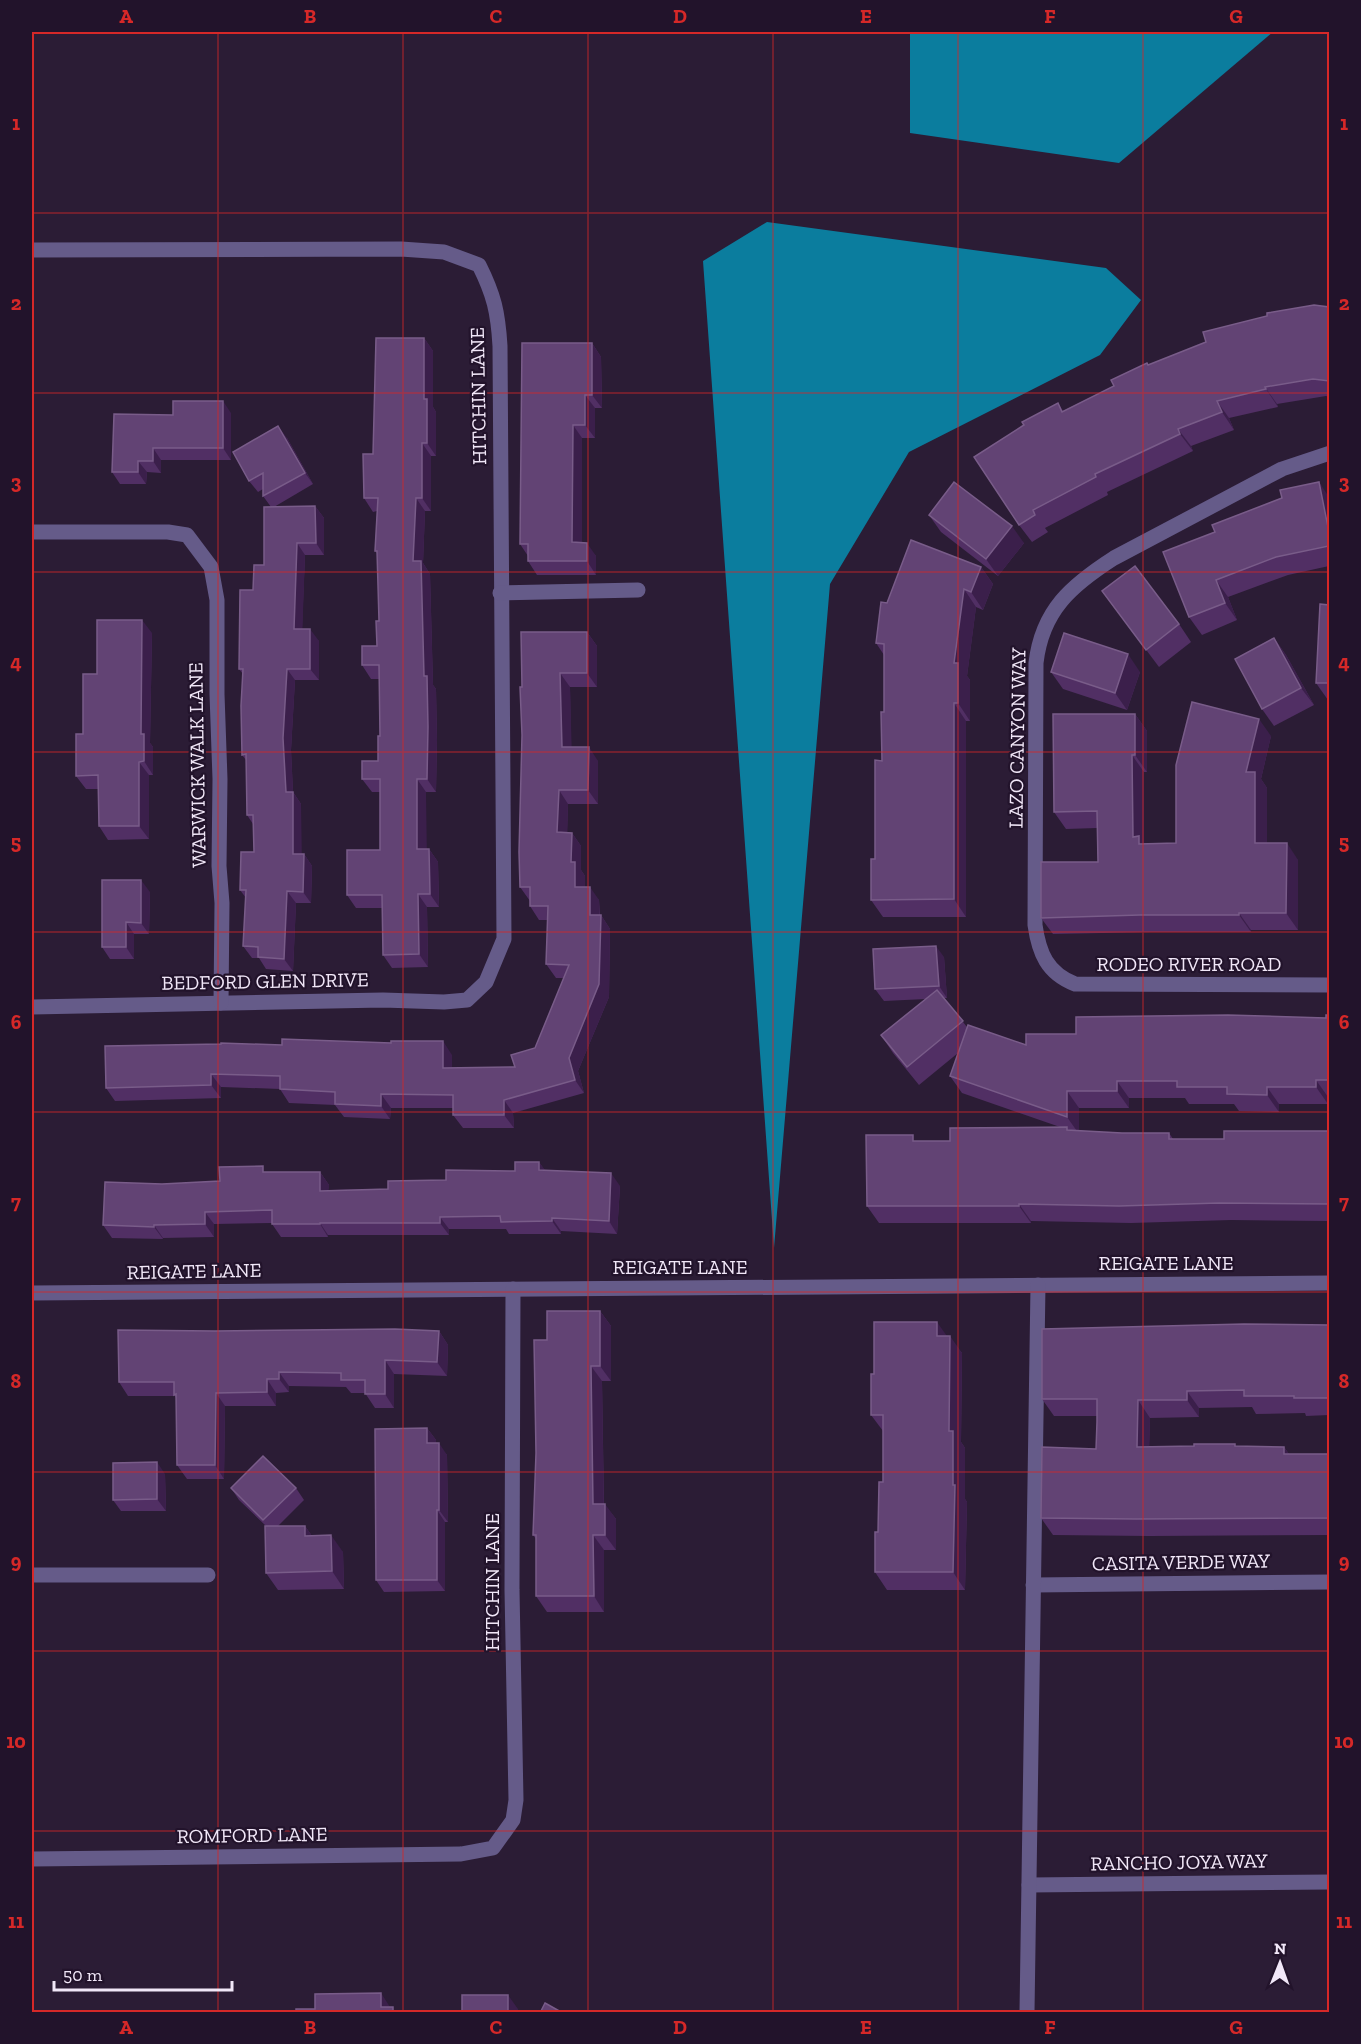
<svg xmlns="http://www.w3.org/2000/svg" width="1361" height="2044" font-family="'Zilla Slab',serif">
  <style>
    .water { fill: #0b7d9e }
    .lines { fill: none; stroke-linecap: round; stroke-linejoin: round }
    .street { stroke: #655b89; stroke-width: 15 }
    .wall { fill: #512f64 }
    .shaded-wall { fill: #3b1f4b }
    .building { fill: #624374; stroke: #795c89; stroke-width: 1.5 }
    .grid { fill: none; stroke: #d62828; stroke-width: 1.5; stroke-opacity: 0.55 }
    .labels { text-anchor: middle; stroke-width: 4.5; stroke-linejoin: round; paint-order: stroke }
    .street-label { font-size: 20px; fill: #f1e7f8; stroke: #22132b }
    .neatline { fill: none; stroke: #d62828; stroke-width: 2 }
    .grid-label { font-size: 20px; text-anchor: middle; font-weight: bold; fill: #d62828 }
  </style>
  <rect width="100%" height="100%" fill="#2b1c35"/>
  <g class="water">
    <polygon points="910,32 1273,32 1119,163 910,133"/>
    <polygon points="767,222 1106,268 1141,300 1100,355 909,452 830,584 774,1248 703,261"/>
  </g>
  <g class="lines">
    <g class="street">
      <path d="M32,250l369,-1 43,3 35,13c15,30 19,47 21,81l4,593 -18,43 -19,18 -23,2 -61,-2 -351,7"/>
      <path d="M1330,453l-48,16 -168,89c-42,27 -72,52 -78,105l-1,262c4,28 12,48 40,59l255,1"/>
      <polyline points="32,532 168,532 187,535 211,567 217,600 217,694 220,779 219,866 222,903 221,1003"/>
      <polyline points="500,593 638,590"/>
      <polyline points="32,1293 1330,1283"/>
      <polyline points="32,1575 208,1575"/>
      <polyline points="1033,1585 1330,1582"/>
      <polyline points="32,1859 461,1854 493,1848 513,1820 516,1800 512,1590 513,1289"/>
      <polyline points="1029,1885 1330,1882"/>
      <polyline points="1027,2012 1038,1285"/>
    </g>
  </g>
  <g class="wall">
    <polygon points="1329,307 1329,397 1326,396 1277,404 1278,407 1229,418 1234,430 1191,446 1193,451 1107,492 1108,495 1045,528 1048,532 1032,542 1019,525 1058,403 1063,411 1114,386 1148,365"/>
    <polygon points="424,338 433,351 433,407 436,412 436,456 431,456 431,511 425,511 423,563 430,574 433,685 436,689 437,740 436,792 426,792 426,849 429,849 438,862 439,907 427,907 428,967 392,968 383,955 382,908 356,908 347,895 380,850 380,792 372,792 362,779 378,761 380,736 379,679 371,679 362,665 377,646 379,621 378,554 375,551 377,511 373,512 364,498 373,454"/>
    <polygon points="592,343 601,357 602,408 595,408 595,438 582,438 582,542 596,556 596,575 537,575 528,561 528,556 520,544"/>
    <polygon points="231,413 231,460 161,460 161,473 147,472 146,484 120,484 112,472 173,415"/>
    <polygon points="287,438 313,484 274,507 315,506 324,518 324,555 305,555 302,629 319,641 319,680 295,680 291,750 293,792 301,804 301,854 304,854 312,866 311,903 296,903 293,971 266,969 259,958 252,958 243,946 246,898 240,890 254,852 253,824 247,815 246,760 242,755 243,674 239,669 253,590 264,565 271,507 263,496 263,489 258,492 249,481"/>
    <polygon points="1329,497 1329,566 1288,575 1228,597 1237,620 1202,635 1189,617 1163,552"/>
    <polygon points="929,515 1024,543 998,576 941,532"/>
    <polygon points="981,567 993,584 983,610 976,607 967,676 970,680 970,721 966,721 966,917 883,917 871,900 875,859 882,761 884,712 884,655 876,643 887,603"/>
    <polygon points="1102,591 1179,624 1191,642 1159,667"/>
    <polygon points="1329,605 1329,700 1328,700 1316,683"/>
    <polygon points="587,632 597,646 597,687 570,687 571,747 598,761 598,804 568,804 567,833 572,833 581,846 581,870 585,876 585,887 599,900 600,915 601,915 610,929 609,997 578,1071 584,1093 513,1113 514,1128 463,1128 453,1115 453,1108 391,1108 390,1119 344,1117 335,1105 289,1103 280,1089 221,1087 221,1098 115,1101 106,1088 105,1046 452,1055 452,1068 515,1067 535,1048 564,978 556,978 546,964 548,920 539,920 530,906 530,901 520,887 522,735 522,687"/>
    <polygon points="152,633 150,743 153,747 153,775 149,775 149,839 108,840 99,826 98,789 86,789 76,776 83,734 97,674"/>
    <polygon points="1274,638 1286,655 1314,705 1274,726 1262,709"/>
    <polygon points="1051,672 1140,672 1127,710 1063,689"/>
    <polygon points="1135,714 1147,731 1147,772 1144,772 1144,843 1176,843 1271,736 1261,779 1267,788 1267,843 1298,860 1298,930 1251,930 1251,932 1152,932 1053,934 1041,918 1098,862 1097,828 1066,829 1054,812"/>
    <polygon points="150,892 149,934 134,934 134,959 110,959 102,947"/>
    <polygon points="944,957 947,998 944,998 967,1027 1026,1045 1076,1034 1326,1018 1329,1015 1329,1097 1328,1097 1328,1104 1279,1104 1279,1112 1239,1111 1234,1104 1189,1104 1185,1098 1129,1098 1129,1108 1079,1108 1079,1131 1122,1133 1169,1133 1173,1139 1224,1139 1329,1131 1329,1221 1231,1220 1131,1223 1031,1221 1031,1223 879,1223 867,1206 918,1141 950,1141 1060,1127 962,1093 950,1076 958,1053 919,1085 893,1053 881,1035 926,999 884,1001 875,989"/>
    <polygon points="539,1162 545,1171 620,1186 617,1234 561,1231 561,1234 509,1234 506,1229 449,1229 449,1235 328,1235 328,1237 281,1237 272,1224 272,1223 214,1224 214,1237 163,1238 163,1239 112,1238 103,1225 162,1184 220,1181 267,1172 320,1172 329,1185 328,1190 388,1189 515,1171"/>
    <polygon points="600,1311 611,1326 611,1381 602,1381 604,1504 616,1519 616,1550 604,1550 604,1612 547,1612 536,1596 536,1539 533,1535 547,1340"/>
    <polygon points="1329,1325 1329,1415 1306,1416 1305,1413 1256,1414 1252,1407 1199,1408 1199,1417 1150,1418 1149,1447 1284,1447 1289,1454 1329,1454 1329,1535 1149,1536 1053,1535 1041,1518 1096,1449 1097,1416 1054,1416 1042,1399"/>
    <polygon points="215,1331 439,1331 448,1345 447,1376 394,1374 394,1408 375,1408 365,1393 351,1393 346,1387 289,1386 289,1392 276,1393 276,1406 225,1406 224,1479 187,1479 177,1465 176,1398 175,1396 128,1396 119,1382"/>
    <polygon points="947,1336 962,1353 961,1442 965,1448 965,1499 967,1502 965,1590 887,1590 875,1572 883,1482 883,1431 871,1415 874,1374"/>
    <polygon points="427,1428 436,1440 436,1443 447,1455 448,1522 445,1522 445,1591 384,1592 376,1580"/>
    <polygon points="165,1474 166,1511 121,1511 113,1500"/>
    <polygon points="231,1488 296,1488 304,1500 278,1526 305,1526 312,1536 343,1552 344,1589 278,1590 266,1573 266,1526 239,1500"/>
  </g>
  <g class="shaded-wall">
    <polygon points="424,338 433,351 433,407 436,412 436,456 427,443 424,399"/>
    <polygon points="592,343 601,357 602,408 592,395"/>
    <polygon points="1265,387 1277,404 1278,407 1266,389"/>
    <polygon points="585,395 595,408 595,438 585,425"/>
    <polygon points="223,401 231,413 231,460 223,448"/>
    <polygon points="1217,401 1229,418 1234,430 1222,412"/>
    <polygon points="573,425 582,438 582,556 572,542"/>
    <polygon points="278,426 287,438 313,484 305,473"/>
    <polygon points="1178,429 1191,446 1193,451 1180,434"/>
    <polygon points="422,443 431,456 431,511 422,498"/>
    <polygon points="153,448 161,460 161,473 153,461"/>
    <polygon points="138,461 147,472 146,484 138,472"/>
    <polygon points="1319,482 1329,497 1329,532"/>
    <polygon points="416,498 425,511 423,563 430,574 433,685 436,689 437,740 436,792 427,779 424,676 413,561"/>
    <polygon points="315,506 324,518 324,555 316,543"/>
    <polygon points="1012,526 1024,543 998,576 986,559"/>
    <polygon points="297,543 305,555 302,641 294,629"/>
    <polygon points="587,543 596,556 596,575 587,561"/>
    <polygon points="981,567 993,584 983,610 971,592"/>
    <polygon points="1216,580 1228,597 1237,620 1225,603"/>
    <polygon points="964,589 976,607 967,676 970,680 970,721 958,703 954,663"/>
    <polygon points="142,620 152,633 150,743 153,747 153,775 144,761 141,734"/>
    <polygon points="310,629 319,641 319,680 310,669"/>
    <polygon points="587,632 597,646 597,687 587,673"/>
    <polygon points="1274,638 1286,655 1314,705 1301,688"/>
    <polygon points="1128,654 1140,672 1127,710 1115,693"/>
    <polygon points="287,669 295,680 291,750 293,792 301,804 302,865 293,854 286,792 283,738"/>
    <polygon points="560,673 570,687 572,760 562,747"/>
    <polygon points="954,703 966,721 966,917 954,899"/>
    <polygon points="1135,714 1147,731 1147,772 1135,755"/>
    <polygon points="1259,719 1271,736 1261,779 1267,788 1267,860 1255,843 1246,772"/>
    <polygon points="589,747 598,761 598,804 588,790"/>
    <polygon points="1132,755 1144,772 1144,844 1151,853 1133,837"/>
    <polygon points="139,762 149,775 149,839 139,826"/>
    <polygon points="417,779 426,792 427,862 417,849"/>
    <polygon points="559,790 568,804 567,846 557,832"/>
    <polygon points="572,833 581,846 581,870 585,876 585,901 575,887 571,862"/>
    <polygon points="1287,843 1298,860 1298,930 1286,913"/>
    <polygon points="429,849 438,862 439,907 430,894"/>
    <polygon points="304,854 312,866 311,903 303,892"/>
    <polygon points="141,880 150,892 149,934 141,923"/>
    <polygon points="590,887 599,900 600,928 590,915"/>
    <polygon points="287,891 296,903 293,971 284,959"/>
    <polygon points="418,894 427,907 428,967 419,954"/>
    <polygon points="1239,913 1251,930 1251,932 1239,915"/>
    <polygon points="601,915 610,929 609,997 578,1071 584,1093 575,1080 569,1058"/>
    <polygon points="126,922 134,934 134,959 126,947"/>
    <polygon points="936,946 944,957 947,998 939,986"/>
    <polygon points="443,1041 452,1055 452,1082 443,1068"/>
    <polygon points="211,1074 221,1087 221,1098 211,1085"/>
    <polygon points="1316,1080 1328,1097 1328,1104 1316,1087"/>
    <polygon points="1117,1081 1129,1098 1129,1108 1117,1091"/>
    <polygon points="1267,1087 1279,1104 1279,1112 1267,1095"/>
    <polygon points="1067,1091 1079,1108 1079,1134 1067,1117"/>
    <polygon points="381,1094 391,1108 390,1119 381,1106"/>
    <polygon points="504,1100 513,1113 514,1128 504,1115"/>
    <polygon points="539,1162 548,1174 539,1170"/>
    <polygon points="320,1172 329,1185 328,1203 320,1191"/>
    <polygon points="611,1173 620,1186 617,1234 609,1221"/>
    <polygon points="1019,1204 1031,1221 1031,1223 1019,1206"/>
    <polygon points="205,1212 214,1224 214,1237 205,1224"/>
    <polygon points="440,1217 449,1229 449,1235 440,1223"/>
    <polygon points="552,1218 561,1231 561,1234 552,1221"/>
    <polygon points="320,1223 328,1235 328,1237 320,1224"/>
    <polygon points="154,1225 163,1238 163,1239 154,1227"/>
    <polygon points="600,1311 611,1326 611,1381 600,1366"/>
    <polygon points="937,1322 949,1339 937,1336"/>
    <polygon points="439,1331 448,1345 447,1376 437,1362"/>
    <polygon points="950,1336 962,1353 961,1442 965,1448 965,1499 967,1502 965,1590 953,1572 949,1431"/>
    <polygon points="385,1360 394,1374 394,1408 385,1394"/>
    <polygon points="591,1366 602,1381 604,1519 593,1504"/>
    <polygon points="279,1372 289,1386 289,1392 279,1379"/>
    <polygon points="267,1379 276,1393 276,1406 267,1392"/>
    <polygon points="1187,1391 1199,1408 1199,1417 1187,1400"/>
    <polygon points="216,1393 225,1406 224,1479 215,1465"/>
    <polygon points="1138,1400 1150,1418 1149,1464 1137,1447"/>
    <polygon points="427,1428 436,1440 436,1455 427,1443"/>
    <polygon points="439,1443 447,1455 448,1522 439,1510"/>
    <polygon points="1284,1447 1296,1464 1284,1454"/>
    <polygon points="157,1462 165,1474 166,1511 157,1499"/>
    <polygon points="605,1504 616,1519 616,1550 605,1535"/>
    <polygon points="437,1510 445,1522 445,1591 437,1580"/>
    <polygon points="305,1526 317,1543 305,1536"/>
    <polygon points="331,1535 343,1552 344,1589 332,1571"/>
    <polygon points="593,1535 604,1550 604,1612 594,1596"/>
    <polygon points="381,1993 390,2007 391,2013 381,2007"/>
    <polygon points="508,1995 518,2009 518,2013 508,2013"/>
  </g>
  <g class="building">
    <polygon points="1314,305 1329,307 1329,381 1313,379 1265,387 1266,389 1217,401 1222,412 1178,429 1180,434 1095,474 1096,477 1033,510 1035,515 1019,525 974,457 1024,425 1022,422 1058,403 1062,412 1114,386 1111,380 1147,363 1148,365 1206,342 1203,332 1267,316 1267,313"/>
    <polygon points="376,338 424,338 424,399 427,399 427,443 422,443 422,498 416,498 413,561 421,561 424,676 427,676 428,727 427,779 417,779 417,849 429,849 430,894 418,894 419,954 383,955 382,895 347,895 347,850 380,850 380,779 362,779 362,761 378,761 378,736 380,736 379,665 362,665 362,646 377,646 376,621 379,621 377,551 375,551 378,498 364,498 363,454 373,454"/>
    <polygon points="522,343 592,343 592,395 585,395 585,425 573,425 572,542 587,543 587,561 528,561 528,544 520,544"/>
    <polygon points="173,401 223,401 223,448 153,448 153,461 138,461 138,472 112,472 114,414 173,415"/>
    <polygon points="278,426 305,473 263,496 263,473 249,481 233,452"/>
    <polygon points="954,482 1012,526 986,559 929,515"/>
    <polygon points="1319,482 1329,532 1329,546 1276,557 1216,580 1225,603 1189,617 1163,552 1215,532 1212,525 1282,498 1280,490"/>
    <polygon points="315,506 316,543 297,543 294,629 310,629 310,669 287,669 283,738 286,792 293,792 293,854 304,854 303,892 287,891 284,959 258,957 258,947 243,946 246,890 240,890 241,852 254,852 253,815 247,815 246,754 242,755 241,706 243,669 239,669 240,590 253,590 254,565 264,565 264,507"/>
    <polygon points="911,540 981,567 971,592 964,589 954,663 958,663 958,703 954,703 954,899 871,900 871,859 875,859 875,760 882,761 881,712 884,712 884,644 876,643 881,602 887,603"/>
    <polygon points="1135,566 1179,624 1146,650 1102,591"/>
    <polygon points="1320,604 1329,605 1329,683 1316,683"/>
    <polygon points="97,620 142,620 141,734 144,734 144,761 139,762 139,826 99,826 98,775 76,776 76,734 83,734 83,674 97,674"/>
    <polygon points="521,632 587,632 587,673 560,673 562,747 589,747 588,790 559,790 557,832 572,833 571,862 575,862 575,887 590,887 590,915 601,915 599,984 569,1058 575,1080 504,1100 504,1115 453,1115 453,1095 381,1094 381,1106 335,1104 335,1092 280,1089 280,1076 211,1074 211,1085 106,1088 105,1046 221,1044 221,1043 282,1045 282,1039 391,1043 391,1041 443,1041 443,1068 515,1067 511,1055 535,1048 569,965 546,964 548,906 530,906 530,887 520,887 519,852 522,735 520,687 522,687"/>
    <polygon points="1064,633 1128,654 1115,693 1051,672"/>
    <polygon points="1274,638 1301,688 1262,709 1235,659"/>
    <polygon points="1192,702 1259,719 1246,772 1255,772 1255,843 1287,843 1286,913 1239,913 1239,915 1140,915 1041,918 1041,862 1098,862 1097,811 1054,812 1053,714 1135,714 1135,755 1132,755 1133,837 1139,836 1139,844 1176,843 1176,765"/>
    <polygon points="102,880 141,880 141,923 126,922 126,947 102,947"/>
    <polygon points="936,946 939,986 875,989 873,949"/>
    <polygon points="937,990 963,1021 907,1067 881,1035"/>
    <polygon points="1228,1015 1326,1018 1326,1015 1329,1015 1329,1080 1316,1080 1316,1087 1267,1087 1267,1095 1227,1094 1227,1087 1177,1087 1177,1081 1117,1081 1117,1091 1067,1091 1067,1117 950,1076 968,1025 1026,1045 1026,1034 1076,1034 1076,1017"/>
    <polygon points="1067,1127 1067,1130 1122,1133 1169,1133 1169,1139 1224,1139 1224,1131 1329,1131 1329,1204 1219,1203 1119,1206 1019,1204 1019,1206 867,1206 866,1135 913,1135 913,1141 950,1141 950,1128"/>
    <polygon points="515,1162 539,1162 539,1170 611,1173 609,1221 552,1218 552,1221 501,1222 500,1216 440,1217 440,1223 320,1223 320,1224 272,1224 272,1210 205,1212 205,1224 154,1225 154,1227 103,1225 105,1182 162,1184 220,1181 219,1167 263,1166 263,1172 320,1172 320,1191 388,1189 388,1181 446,1180 446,1170 515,1171"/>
    <polygon points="547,1311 600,1311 600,1366 591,1366 593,1504 605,1504 605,1535 593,1535 594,1596 536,1596 536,1535 533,1535 536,1453 534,1340 547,1340"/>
    <polygon points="874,1322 937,1322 937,1336 950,1336 949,1431 953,1431 953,1485 955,1485 953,1572 875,1572 875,1532 878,1532 879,1482 883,1482 883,1415 871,1415 871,1374 874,1374"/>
    <polygon points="1244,1324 1329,1325 1329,1398 1294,1398 1294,1396 1244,1396 1244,1390 1187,1391 1187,1400 1138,1400 1137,1447 1194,1446 1194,1444 1235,1444 1235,1446 1284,1447 1284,1454 1329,1454 1329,1518 1136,1519 1041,1518 1042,1447 1096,1449 1097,1422 1097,1399 1042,1399 1042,1329"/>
    <polygon points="395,1329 439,1331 437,1362 385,1360 385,1394 365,1394 365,1380 341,1380 341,1373 279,1372 279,1379 267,1379 267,1392 216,1393 215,1465 177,1465 176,1394 174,1395 174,1382 119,1382 118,1330 215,1331"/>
    <polygon points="427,1428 427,1443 439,1443 439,1510 437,1510 437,1580 376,1580 375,1429"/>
    <polygon points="263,1456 296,1488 263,1520 231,1488"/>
    <polygon points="157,1462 157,1499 113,1500 113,1463"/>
    <polygon points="265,1526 305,1526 305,1536 331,1535 332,1571 266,1573"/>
    <polygon points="381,1993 381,2007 393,2007 393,2013 296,2013 296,2009 315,2009 315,1994"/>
    <rect x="462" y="1995" width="46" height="18"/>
    <polygon points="545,2003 563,2013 540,2013"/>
  </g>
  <path class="grid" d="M218,32v1980M403,32v1980M588,32v1980M773,32v1980M958,32v1980M1143,32v1980M32,213h1298M32,393h1298M32,572h1298M32,752h1298M32,932h1298M32,1112h1298M32,1292h1298M32,1472h1298M32,1651h1298M32,1831h1298"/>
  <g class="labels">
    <g class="street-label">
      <text transform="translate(478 396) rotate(-91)" y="7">HITCHIN LANE</text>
      <text transform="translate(1017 738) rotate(-89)" y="7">LAZO CANYON WAY</text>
      <text transform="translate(197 765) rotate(-91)" y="7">WARWICK WALK LANE</text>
      <text x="1189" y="971">RODEO RIVER ROAD</text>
      <text transform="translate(265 981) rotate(-1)" y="7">BEDFORD GLEN DRIVE</text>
      <text x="1166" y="1270">REIGATE LANE</text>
      <text x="680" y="1274">REIGATE LANE</text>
      <text transform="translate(194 1271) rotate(-1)" y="7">REIGATE LANE</text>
      <text transform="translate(1181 1562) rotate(-1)" y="7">CASITA VERDE WAY</text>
      <text transform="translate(492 1582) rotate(-90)" y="7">HITCHIN LANE</text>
      <text transform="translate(252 1835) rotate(-1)" y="7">ROMFORD LANE</text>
      <text transform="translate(1179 1862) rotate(-1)" y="7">RANCHO JOYA WAY</text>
    </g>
  </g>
  <rect width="1361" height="2044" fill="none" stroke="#22132b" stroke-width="66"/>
  <g transform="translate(1280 1963) rotate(1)" stroke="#22132b" stroke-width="4.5" paint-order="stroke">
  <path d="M0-4.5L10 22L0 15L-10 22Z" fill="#f1e7f8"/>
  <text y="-9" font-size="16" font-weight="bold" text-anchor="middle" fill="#f1e7f8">N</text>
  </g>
  <path d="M54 1981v9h178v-9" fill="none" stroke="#f1e7f8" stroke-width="3"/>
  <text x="63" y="1981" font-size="18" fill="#f1e7f8" stroke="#22132b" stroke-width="4.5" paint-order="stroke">50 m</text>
  <rect x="33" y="33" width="1295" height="1978" class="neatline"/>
  <g class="grid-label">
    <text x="126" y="23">A</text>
    <text x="310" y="23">B</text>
    <text x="496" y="23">C</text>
    <text x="680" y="23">D</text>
    <text x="866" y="23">E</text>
    <text x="1050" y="23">F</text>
    <text x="1236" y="23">G</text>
    <text x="16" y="130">1</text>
    <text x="1344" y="130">1</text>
    <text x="16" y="310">2</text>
    <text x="1344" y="310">2</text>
    <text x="16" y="489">3</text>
    <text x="1344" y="489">3</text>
    <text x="16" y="669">4</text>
    <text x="1344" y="669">4</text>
    <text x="16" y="849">5</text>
    <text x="1344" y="849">5</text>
    <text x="16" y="1029">6</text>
    <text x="1344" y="1029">6</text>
    <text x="16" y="1209">7</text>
    <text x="1344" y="1209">7</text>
    <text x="16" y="1388">8</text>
    <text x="1344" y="1388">8</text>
    <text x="16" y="1568">9</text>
    <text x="1344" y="1568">9</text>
    <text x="16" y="1748">10</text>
    <text x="1344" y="1748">10</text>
    <text x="16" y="1928">11</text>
    <text x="1344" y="1928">11</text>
    <text x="126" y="2034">A</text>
    <text x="310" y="2034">B</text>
    <text x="496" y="2034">C</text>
    <text x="680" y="2034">D</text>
    <text x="866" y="2034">E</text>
    <text x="1050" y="2034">F</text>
    <text x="1236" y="2034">G</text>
  </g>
</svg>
